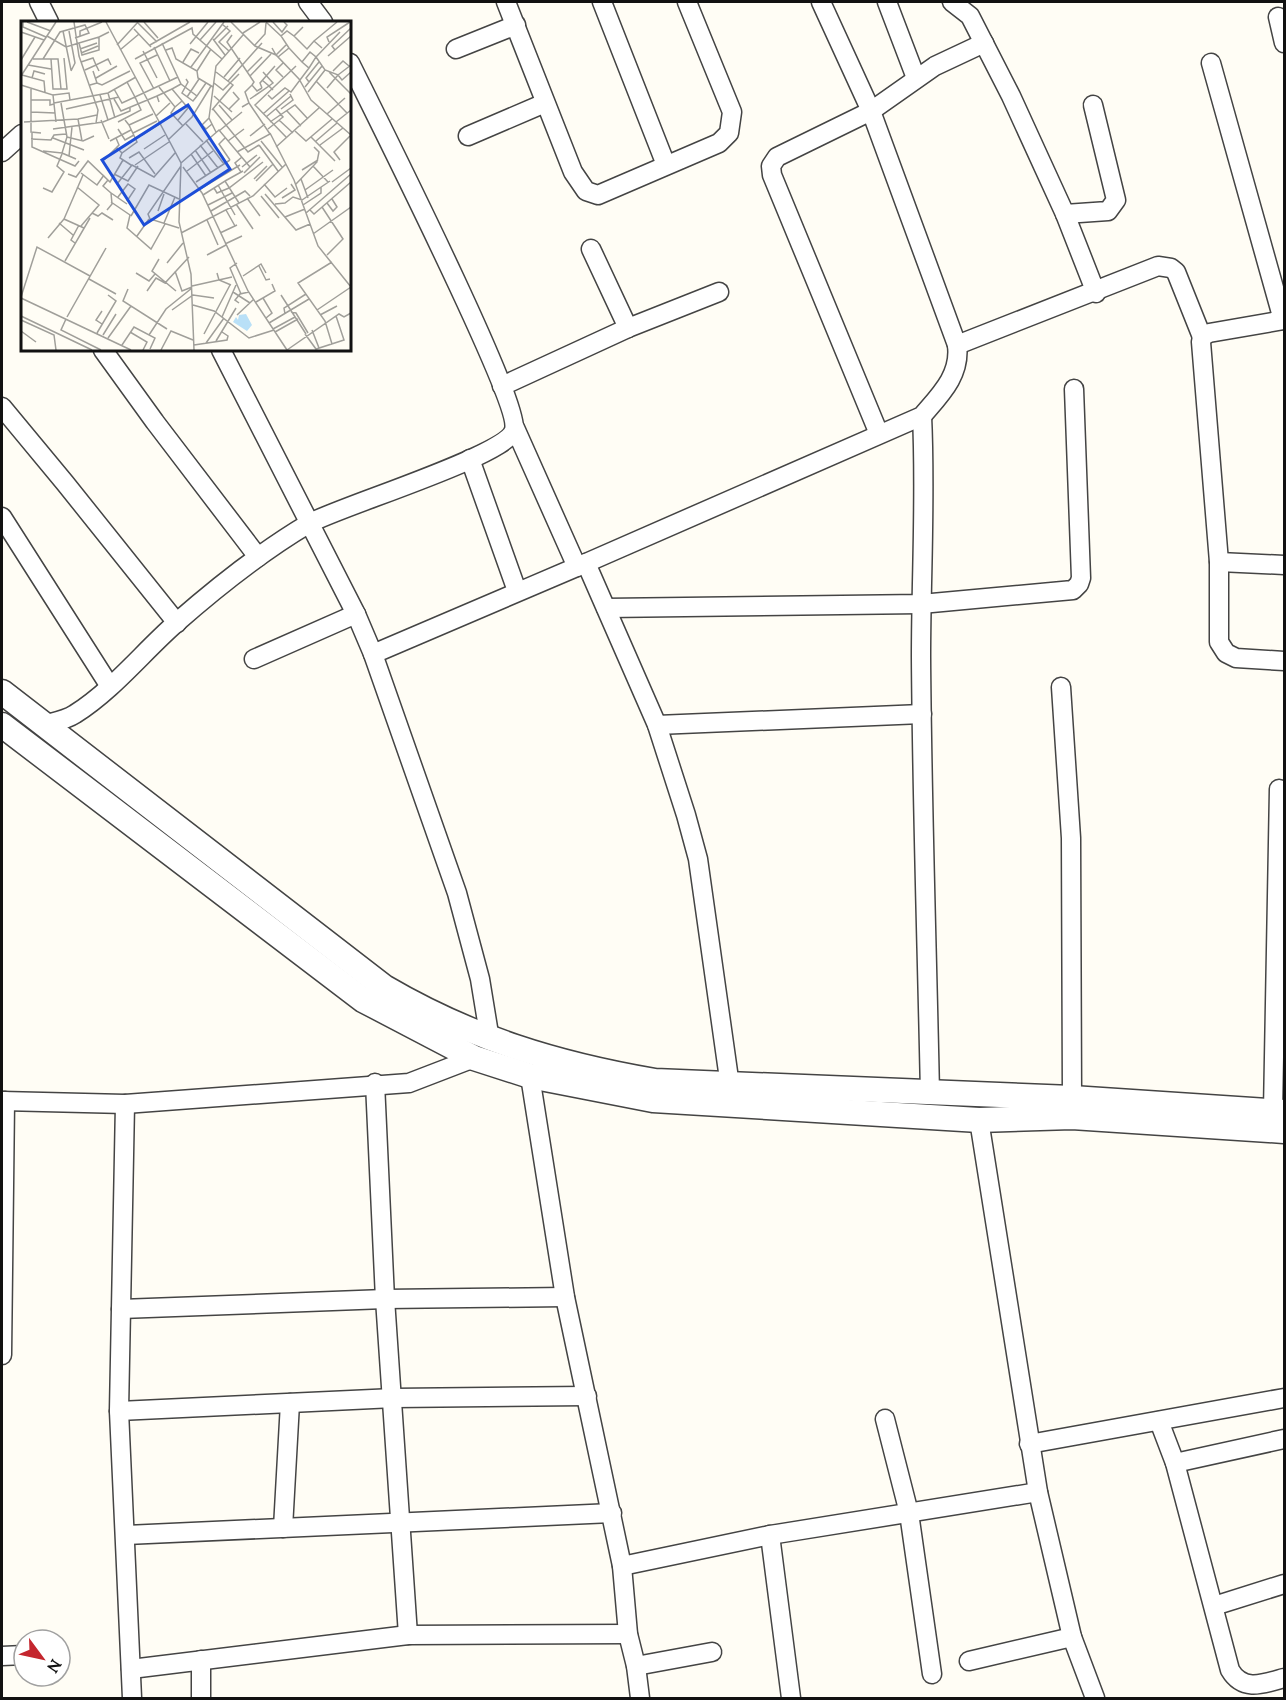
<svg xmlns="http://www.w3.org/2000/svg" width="1286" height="1700" font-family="Lora,serif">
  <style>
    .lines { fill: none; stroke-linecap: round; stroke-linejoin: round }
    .minor-casing { stroke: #444; stroke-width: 21 }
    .tertiary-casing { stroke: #444; stroke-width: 27 }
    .minor { stroke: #fff; stroke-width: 18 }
    .tertiary { stroke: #fff; stroke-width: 24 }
    .inset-road { fill: none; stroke: #a09f9a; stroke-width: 1.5 }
    .view { fill: #1d4ed8; fill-opacity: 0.15; stroke: #1d4ed8; stroke-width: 3 }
    .inset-edge { fill: none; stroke: #111; stroke-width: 3 }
  </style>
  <rect width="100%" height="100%" fill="#fffdf5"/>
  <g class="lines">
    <defs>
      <g id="minor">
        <polyline points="39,2 49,22"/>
        <polyline points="308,2 323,22"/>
        <polyline points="506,2 573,172 586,191 598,195 719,143 729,133 732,112 687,2"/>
        <polyline points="602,2 666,165"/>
        <polyline points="887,2 916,78"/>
        <polyline points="952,2 970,16 1011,96 1065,214 1096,293"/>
        <polyline points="1278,17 1284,43"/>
        <polyline points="456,49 516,25"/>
        <polyline points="1211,63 1283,320"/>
        <polyline points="468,136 545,103"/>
        <polyline points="2,152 22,134"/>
        <polyline points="1065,214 1108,211 1116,200 1093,105"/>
        <polyline points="591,249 628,328"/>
        <polyline points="1284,320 1209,333 1202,337 1201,342 1219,562 1219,642 1226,653 1236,658 1284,661"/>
        <polyline points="957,345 1158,266 1171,268 1176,272 1202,337"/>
        <polyline points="103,350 155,422 258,557"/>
        <polyline points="221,350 356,614 373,654 457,893 480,979 490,1040"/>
        <polyline points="502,386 628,328 719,292"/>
        <polyline points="2,407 65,483 177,623"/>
        <path d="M922,416c4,81 -1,160 -1,241 1,146 6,291 9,437"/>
        <polyline points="515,428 577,567"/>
        <polyline points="879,434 772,175 771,166 777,157 871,111 935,66 984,43"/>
        <polyline points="470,459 517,591"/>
        <polyline points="2,517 109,685"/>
        <polyline points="1219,562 1284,565"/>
        <polyline points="606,608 921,604 1073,590 1079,584 1081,578 1074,389"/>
        <polyline points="373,654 586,563"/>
        <polyline points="254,659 356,614"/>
        <polyline points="1061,687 1071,838 1072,1098"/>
        <path d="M43,725c11,-3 23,-5 32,-11 38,-24 68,-62 101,-91 41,-36 85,-71 132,-99 32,-18 199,-68 206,-94 7,-27 -142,-322 -164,-367"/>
        <polyline points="657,725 922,714"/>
        <polyline points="530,1076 565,1297 622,1566 628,1634 636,1666 640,1698"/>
        <polyline points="375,1083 385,1299 408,1635"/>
        <path d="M730,1086l-32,-227 -12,-44 -29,-90 -71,-162 336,-147c18,-21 39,-41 35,-71l-86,-234 -50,-109"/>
        <polyline points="2,1101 125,1104 409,1083 474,1058"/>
        <polyline points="125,1104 119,1411 132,1698"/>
        <polyline points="1273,1111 1279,789"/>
        <polyline points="979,1120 1038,1492 1072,1637 1095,1698"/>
        <polyline points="121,1309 385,1299 565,1297"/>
        <polyline points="2,1355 5,1101"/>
        <polyline points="119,1411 394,1398 587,1396"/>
        <polyline points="885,1419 909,1513 932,1674"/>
        <path d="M1159,1421l16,42 55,207c13,22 33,14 54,8"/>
        <polyline points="1029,1444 1284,1398"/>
        <polyline points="1175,1463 1284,1439"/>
        <polyline points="283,1528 290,1403"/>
        <polyline points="126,1535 612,1513"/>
        <polyline points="770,1535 791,1698"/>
        <polyline points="622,1566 770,1535 1038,1492"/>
        <polyline points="1214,1606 1284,1584"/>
        <polyline points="2,1656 24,1655"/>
        <polyline points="201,1660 201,1698"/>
        <polyline points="969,1661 1072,1637"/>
        <polyline points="636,1666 712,1652"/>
        <polyline points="131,1669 408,1635 628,1634"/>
      </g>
      <g id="tertiary">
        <path d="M2,692l382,295c87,51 172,77 271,94l417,17 212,14"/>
        <polyline points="2,725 363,1000 474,1058 530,1076 653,1100 979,1120 1072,1117 1284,1131"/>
      </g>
    </defs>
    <use href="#minor" class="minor-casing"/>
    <use href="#tertiary" class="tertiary-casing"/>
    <use href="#minor" class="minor"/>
    <use href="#tertiary" class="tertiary"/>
  </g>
  <g transform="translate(21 21)">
    <rect width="330" height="330" fill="#fffdf5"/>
    <path d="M225,293l6,11 -5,6 -14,-9 3,-5 2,3 1,-5z" fill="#b9e0f7"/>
    <path class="inset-road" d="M2,1v5l23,10M6,1l24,9M53,1l5,34 19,54 -2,13M85,1l75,141 -2,59 12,52 3,76M123,1l14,16M210,1l24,24 21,9 23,24 12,21 40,35M245,1l15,14M252,1l9,10 5,-7 -3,-3M117,2l19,19M201,3l8,7 -11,11 10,9M113,8l17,18M42,10l8,39M48,10l6,32 -4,8M0,11l23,8M319,11l-24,25 9,13 13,5 13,-10M222,12l17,-11M211,14l-5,7 27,40 -2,3M26,15l19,11 13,-4 3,12 17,-5v-13l10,-5M59,15v-5l22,-9M273,15l13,13 7,-8 8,7M192,18l12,16M179,19l16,-18M193,19l14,-14M293,20l23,-19M308,21l-2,-5 23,-15M58,22l20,-6M141,22l19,41 16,12 9,-13M169,23l18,-22M96,24l21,-23M129,24l40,-23M233,25l11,-12 1,-11M133,26l16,34M251,27l4,7 10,-10M268,27l-8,-12 6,-5 7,5 9,-9M59,28l17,-6M99,29l19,-16M145,29l6,-2 4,11 21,12 1,7 15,9M314,29l-3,-4 19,-18M122,30l14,27M60,32l17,-7M307,35l23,-20M257,36l11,-9 13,14 7,6 7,-11 -6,-5 -8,10M12,38h25l3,30M22,38l17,-27 25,-7 4,8 -14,5M30,38l2,30h14l-3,-31M114,38l57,-31 1,6 29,25M0,39l14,-23M60,41l12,-4 3,7 12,-6 3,6M162,41l8,-13 8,4M7,44l23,4M170,46l33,-45M64,49l11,-5 3,6M176,50l14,-22M312,50l10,-10 6,5M226,51l15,-15M242,51l10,11 -4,3 4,4M308,51l22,22M1,54l22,6 1,11M0,55l35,-54M229,55l21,-22M203,56l16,-19M262,56l-7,-7 7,-7M11,57l2,-7 11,3M75,57l21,-12M165,58l2,3 -6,11 11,8 4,-5M207,60l34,-38M295,60l31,32M106,61l8,15 43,-20M288,61l-3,-4 13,-16M76,62l5,2 28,-14M193,62l9,7 16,-16M0,64l32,10 3,27M69,64l7,-2 -4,-12M138,66l16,20 7,-6M284,66l17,-21M241,67l-2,-5 15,-17M306,67l11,-13 4,5 9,-8M10,68v43l10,1M93,68l8,14 13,-6 6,13 -23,12M133,68l-14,-26 17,-8M287,71l17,-22M87,72l7,25M32,74l16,-2 1,7M79,74l8,25M247,74l4,4 13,-11 6,4 18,-24M193,75l18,16M166,76l12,-18M93,78l7,12 36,-15M229,78l19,-13 -7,-6M10,79h19v5l4,-1M138,81l-2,-6 15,-7M33,82l54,-10 28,-16M40,82l6,34 -5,16 14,6M198,84l13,15M154,86l-4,6 12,13M221,86l7,-4 -4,-11 7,-7 5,6 5,-3M45,88l53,-12M192,88l35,43 11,-7M208,88l10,-10 -6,-7M260,88l12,-9 -3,-6M191,89l21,-25 -17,-13M266,90l14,15M10,91l24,1M242,93l26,-23M306,93l18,-16M135,95l14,-13M245,96l25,-21M188,97l-7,7 4,4 6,-5M57,98l19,-4M80,99l8,19M104,99l4,5 24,-11M157,99l10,-12 -16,-19 9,-5M258,99l14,13M3,101l54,-3 4,22M249,101l25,-17 13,14M315,101l15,-12M165,103l17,18M32,108l50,-7 27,-11v-4M97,108l7,11 9,-5M247,108l15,-12 -7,-8M198,110l23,-19M274,110l11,10 26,-22M195,111l-7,-14 7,-52 27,-31M11,112v14l43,19 4,-5M112,112l24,-12M249,112l24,47 24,66 33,41M121,114l17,-11M229,115l15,-12M46,116l16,4 11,-5M290,116l24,24M32,117l31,12M204,117l-6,6 11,16M266,117l-32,-33 41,-39M10,118l20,1 3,-5 12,-1M148,118l23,-22 19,-31M185,119l18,24M89,120l21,-11M207,120l16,-12M240,120l21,26M295,120l21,-18M179,124l18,23M238,124l19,26M299,124l23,-17M95,126l6,6 15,-11 -8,-17M255,126l44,-40M123,128l21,-14M174,129l16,23M22,130l19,2M216,131l33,-18 -21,-31M101,132l-2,5 11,7M170,133l15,22M48,135l3,-29M108,137l10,-6 16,22M83,139l15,-15 -3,-7M319,139l-6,-8 17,-17M160,142l38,-33 31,37M114,144l34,-23M292,145l15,16M162,146l19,26 46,98 39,59M221,146l15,-12M281,149l16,-10M166,150l26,-20M220,151l-6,-9 7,-6M60,152l16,12 7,-10M223,152l16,-16M47,153l8,3 12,-16 22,21 13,-22M93,153l14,7 10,-15M62,154l-19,44 20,9M233,158l13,-13M280,158l7,19M87,159l-5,6 8,7M204,160l18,-10M235,160l17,-17M175,161l34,-22M311,161l19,-14M96,163l15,-19 22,12 21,-24M243,163l11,13 12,-9M275,163l21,-22 2,-10 -5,-5M197,164l17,30M56,166l22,18 -18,21M22,167l9,4 12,-20 -7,-6 5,-12M193,167l3,5 12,-5 34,-26M179,168l40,-24M284,169l28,-20M244,173l31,36 14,-6M182,174l22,-14 14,22M240,175l18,22M97,176l10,-13 7,5 -8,12M226,177l13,18M261,177l13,-8 -4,-6M90,181l19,13 -3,13 24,21 14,-25M306,182l6,8 4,-4 -5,-8M215,183l17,25M254,183l10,-1 8,-6 9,3 28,-19M187,184l24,-12M282,184l18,-12v-6M301,186l21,32 -16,16M86,189l5,-6 -1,-11 16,11M205,189l9,16M289,189l4,4 37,-32M137,190l6,-17M190,190l34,-20 5,5M71,192l6,3 4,-3 11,7M285,192l45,-39M110,195l18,-31 30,14M264,196l20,-8M186,199l11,25M38,202l14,12M143,202l11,-26M158,207l-29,-9 -2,-5 33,-48M160,212l72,-37 33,-32M199,212l17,-8M292,213l38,-27M116,215l12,-17M27,217l16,-19M54,222l-4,-3 8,-15M204,223l17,-8M186,234l19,-10M138,238l-7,12 24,20M44,240l25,-43M146,242l16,-20M216,242l-7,5 11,26M238,245l7,14 4,-1M154,250l7,20 10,-4M115,252l13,8 6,-7M196,252l2,7 12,5M222,255l18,-12 5,9M68,258l27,15M171,265l40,-9M107,268l-5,12 44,28M126,270l9,-13 9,5 24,-26M212,271l17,11M260,274l25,39M0,276l16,-50 53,29M0,277l110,52M242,277l9,15 -6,5M235,281l19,-11 -3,-7M218,282l-4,-3 5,-6 9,-2M172,284l21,6 35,27 25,-8M151,289l21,-15 21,3M296,289l34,-23M81,290l-6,9 6,4M270,291l5,1 12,20M264,293l-1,-6 22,-14M216,294l17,-16M299,294l17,-9M0,295l71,34M46,296l39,-69M201,296l14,-32M45,298l-5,11 40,20M0,299l33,15 2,15M248,302l40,-24M252,308l22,-12M291,309l7,18M0,310l15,11M109,311l17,10 -4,8M254,311l23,-13M76,312l19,-32 -8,-6M183,313l26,-49M284,313l11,15 28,-9 -8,-24M82,314l13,-21M128,314l17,-26 26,-21M87,317l23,-32M195,320l20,-33M185,322l18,-25M311,323l-7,-23 -27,-38 34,-21M101,324l12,-18 21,11 -5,11M173,324l33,-5 1,-4 -6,-4M140,329l10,-19 22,9M266,329l52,-36 5,3 7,-4"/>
    <path class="view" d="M167,84l42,64 -86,56 -42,-65z"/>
    <rect width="330" height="330" class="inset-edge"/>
  </g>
  <rect width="1286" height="1700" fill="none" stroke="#111111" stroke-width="6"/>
  <g transform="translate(42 1658) rotate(123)"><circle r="28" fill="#ffffff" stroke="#a0a0a0" stroke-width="1.5"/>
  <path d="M0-4.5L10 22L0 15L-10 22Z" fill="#c4262e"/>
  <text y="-9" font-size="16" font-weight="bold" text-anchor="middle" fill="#111111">N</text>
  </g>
</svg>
